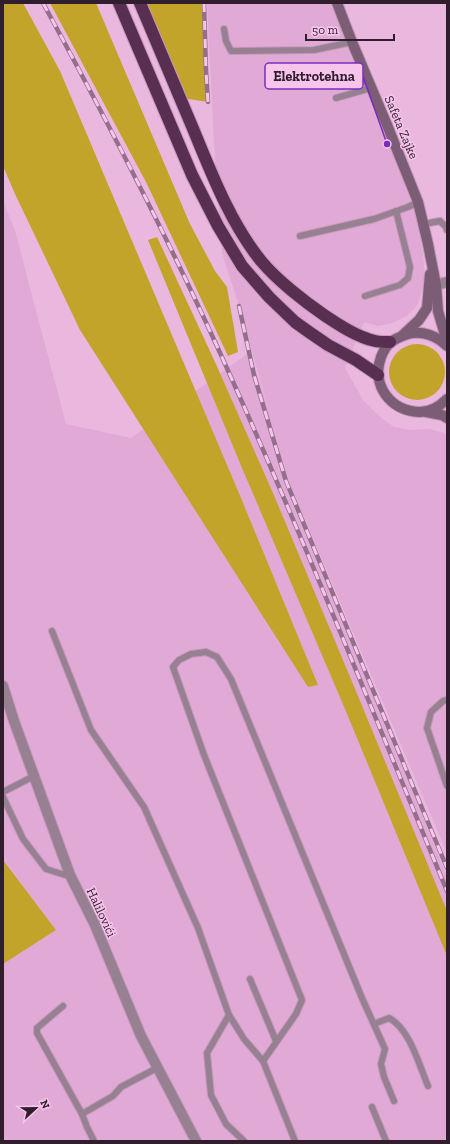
<svg xmlns="http://www.w3.org/2000/svg" width="450" height="1144" font-family="'Zilla Slab',serif">
  <style>
    .built { fill: #e1a9d6 }
    .green { fill: #c2a42a }
    .lines { fill: none; stroke-linecap: round; stroke-linejoin: round }
    .service-casing { stroke: #c598bb; stroke-width: 8 }
    .minor-casing { stroke: #c598bb; stroke-width: 12 }
    .secondary-casing { stroke: #c598bb; stroke-width: 12 }
    .motorway-casing { stroke: #c598bb; stroke-width: 14 }
    .service { stroke: #968091; stroke-width: 6 }
    .minor { stroke: #968091; stroke-width: 10 }
    .secondary { stroke: #7c5d76; stroke-width: 10 }
    .motorway { stroke: #582e51; stroke-width: 12 }
    .rail-casing { stroke: #936f8b; stroke-width: 4.5 }
    .rail { stroke: #f7c4ec; stroke-width: 3; stroke-dasharray: 9; stroke-linecap: butt }
    .labels { text-anchor: middle; stroke-width: 3; stroke-linejoin: round; paint-order: stroke }
    .street-label { font-size: 13px; fill: #311e2d; stroke: #f7c4ec }
    .leader { fill: none; stroke: #7b2cbf; stroke-width: 1.5 }
    .callout-dot { fill: #7b2cbf; stroke: #f7c4ec; stroke-width: 1.5 }
    .callout { fill: #f7c4ec; stroke: #7b2cbf; stroke-width: 1.5 }
    .callout-label { font-size: 14px; text-anchor: middle; font-weight: bold; fill: #311e2d }
  </style>
  <rect width="100%" height="100%" fill="#eab7df"/>
  <polygon class="built" points="207,3 339,3 409,178 423,253 425,277 423,289 421,292 418,304 407,316 392,323 378,326 364,322 345,368 363,400 379,416 394,427 411,430 430,429 444,433 447,436 447,853 297,501 447,877 447,1141 6,1141 3,1137 3,964 56,930 3,860 3,201 15,231 66,424 131,438 250,352 270,414 239,306 222,253 214,143"/>
  <g class="green">
    <polygon points="3,3 23,3 60,71 241,498 318,685 308,687 80,330 15,194 3,166"/>
    <polygon points="50,3 96,3 190,224 215,271 227,287 238,352 228,356 146,182"/>
    <polygon points="144,3 203,3 208,102 182,98"/>
    <polygon points="157,237 215,362 273,493 348,672 447,911 447,956 345,709 242,468 148,240"/>
    <circle cx="417" cy="372" r="28"/>
    <polygon points="3,860 56,930 3,964"/>
  </g>
  <g class="lines">
    <defs>
      <g id="service">
        <polyline points="224,29 226,41 231,51 314,50 352,42"/>
        <polyline points="336,98 371,88"/>
        <polyline points="424,224 440,221 446,227 447,230"/>
        <polyline points="300,236 374,219 408,207 418,202"/>
        <polyline points="365,296 400,285 408,278 410,267 396,211"/>
        <polyline points="52,631 91,730 144,807 198,928 229,1015 244,1039 263,1061 295,1141"/>
        <polyline points="447,700 443,701 431,712 427,728 447,786"/>
        <polyline points="3,792 34,776"/>
        <polyline points="3,797 23,839 46,869 65,875 70,875"/>
        <polyline points="250,979 276,1041"/>
        <polyline points="63,1006 37,1028 37,1033 82,1114"/>
        <polyline points="229,1015 207,1053 211,1095 226,1124 244,1141"/>
        <path d="M374,1024l15,-6c21,11 30,47 39,68"/>
        <polyline points="263,1061 296,1014 302,1000 204,755 173,667 179,660 191,654 206,652 217,657 231,679 362,998 385,1049 381,1064 384,1077 394,1101"/>
        <polyline points="372,1107 386,1141"/>
        <polyline points="94,1141 87,1127 82,1114 113,1096 121,1087 157,1068"/>
      </g>
      <g id="minor">
        <polyline points="436,285 447,282"/>
        <polyline points="3,686 14,721 70,875 95,925 141,1036 196,1141"/>
      </g>
      <g id="secondary">
        <polyline points="337,3 352,42 387,125 418,202 428,244 436,285 438,311 447,342"/>
        <polyline points="403,335 419,320 427,308 430,274"/>
        <path d="M447,346c-10,-10 -25,-16 -39,-12 -6,2 -12,4 -17,8 -4,3 -8,10 -10,15 -10,28 9,54 39,55 10,0 20,-6 27,-13"/>
        <polyline points="426,412 442,415 447,418"/>
      </g>
      <g id="motorway">
        <polyline points="119,3 192,175 218,226 242,266 269,297 295,322 309,332 328,345 356,360 378,375"/>
        <path d="M140,3c18,43 36,86 54,128 18,44 38,95 68,131 15,18 43,40 62,53 15,10 33,22 51,26 5,1 10,1 15,1"/>
      </g>
    </defs>
    <use href="#service" class="service-casing"/>
    <use href="#minor" class="minor-casing"/>
    <use href="#secondary" class="secondary-casing"/>
    <use href="#motorway" class="motorway-casing"/>
    <use href="#service" class="service"/>
    <use href="#minor" class="minor"/>
    <use href="#secondary" class="secondary"/>
    <use href="#motorway" class="motorway"/>
    <defs>
      <g id="rail">
        <path d="M43,3c61,112 120,225 173,341 82,180 155,364 231,547"/>
        <polyline points="204,3 206,71 208,102"/>
        <polyline points="239,306 254,375 286,481 447,868"/>
      </g>
    </defs>
    <use href="#rail" class="rail-casing"/>
    <use href="#rail" class="rail"/>
  </g>
  <g class="labels">
    <g class="street-label">
      <text transform="translate(402 127) rotate(67)" y="5">Safeta Zajke</text>
      <text transform="translate(102 912) rotate(65)" y="5">Halilovići</text>
    </g>
  </g>
  <path class="leader" d="M387 144L363 76"/>
  <circle class="callout-dot" cx="387" cy="144" r="4"/>
  <rect class="callout" x="265" y="63" width="98" height="26" rx="4"/>
  <g class="callout-label">
    <text x="314" y="81">Elektrotehna</text>
  </g>
  <rect width="450" height="1144" fill="none" stroke="#311e2d" stroke-width="8"/>
  <g transform="translate(36 1108) rotate(68)" stroke="#f7c4ec" stroke-width="3" paint-order="stroke">
  <path d="M0-3L7 15L0 10L-7 15Z" fill="#311e2d"/>
  <text y="-6" font-size="11" font-weight="bold" text-anchor="middle" fill="#311e2d">N</text>
  </g>
  <path d="M306 34v6h88v-6" fill="none" stroke="#311e2d" stroke-width="2"/>
  <text x="312" y="34" font-size="12" fill="#311e2d" stroke="#f7c4ec" stroke-width="3" paint-order="stroke">50 m</text>
</svg>
